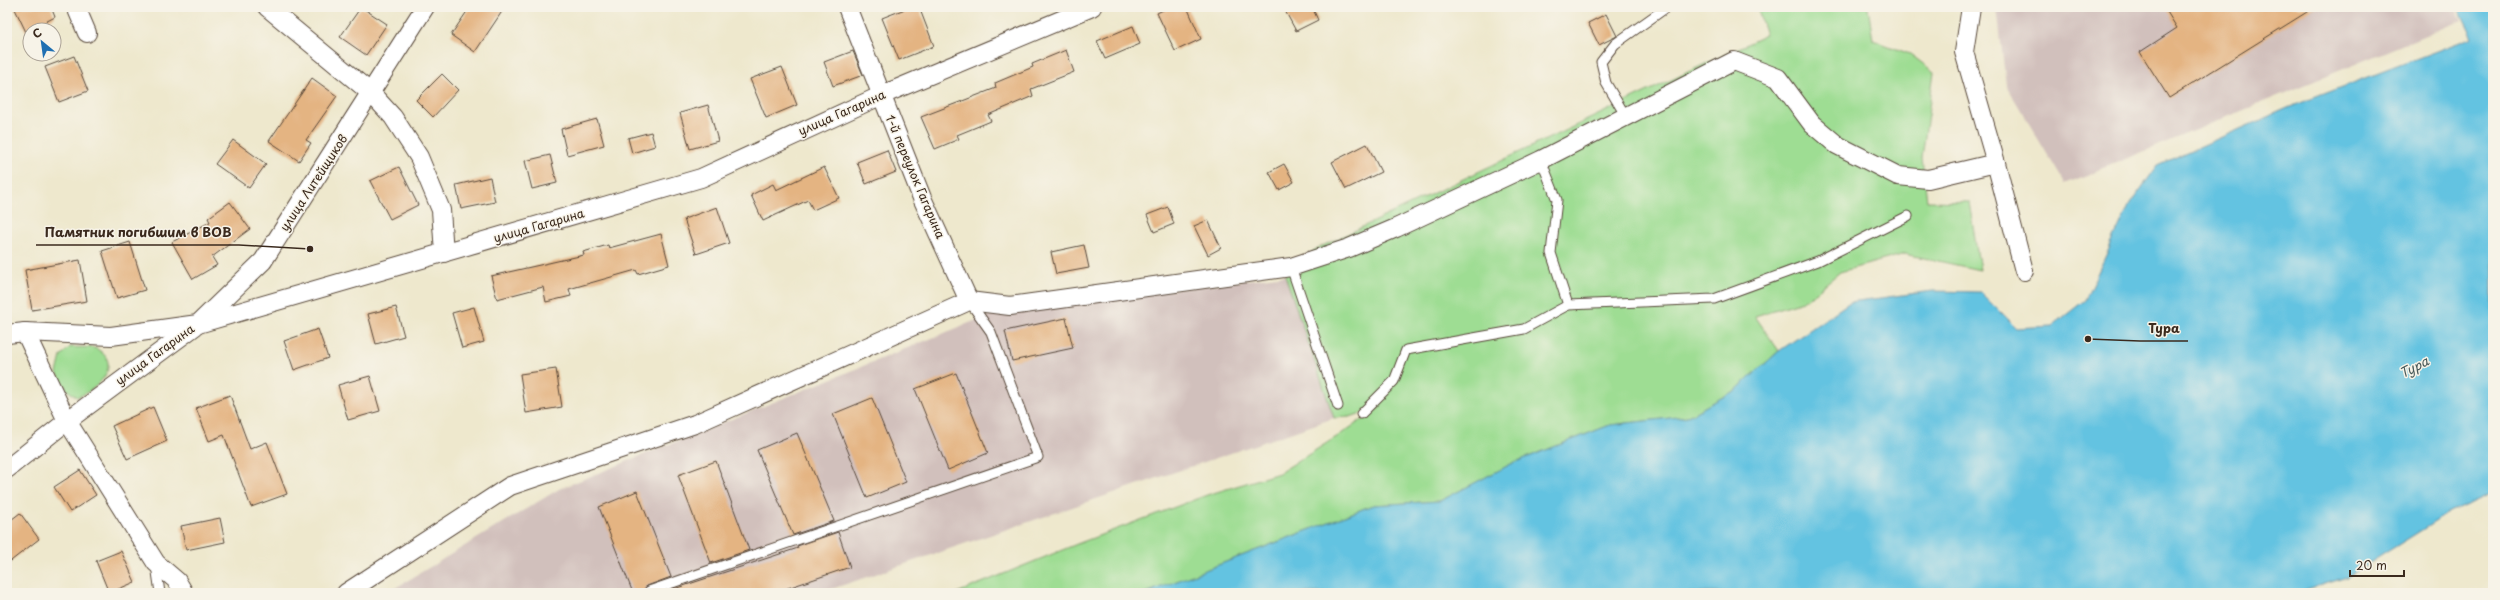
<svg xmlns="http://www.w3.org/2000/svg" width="2500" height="600" font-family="'Playpen Sans',sans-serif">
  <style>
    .industrial { fill: #d1c0bc }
    .green { fill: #9edd93; stroke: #6c8458 }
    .water { fill: #63c3e1; stroke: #4f7680 }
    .building { fill: #e4b482 }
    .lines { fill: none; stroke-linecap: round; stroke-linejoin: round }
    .lane-casing { stroke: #564638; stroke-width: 11 }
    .street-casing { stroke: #564638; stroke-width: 20 }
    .lane { stroke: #fff; stroke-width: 9 }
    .street { stroke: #fff; stroke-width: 18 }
    .labels { text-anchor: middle; stroke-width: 3; stroke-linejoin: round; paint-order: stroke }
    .street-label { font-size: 12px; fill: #3b2a1e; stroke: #f7f3e8 }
    .water-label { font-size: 13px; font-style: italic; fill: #475858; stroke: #f7f3e8 }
    .leader { fill: none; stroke: #3b2a1e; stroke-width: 1.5 }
    .callout-dot { fill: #3b2a1e; stroke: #f7f3e8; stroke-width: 1.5 }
    .callout-label { font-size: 13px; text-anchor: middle; font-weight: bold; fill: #3b2a1e; stroke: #f7f3e8; stroke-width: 3; stroke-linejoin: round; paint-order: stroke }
  </style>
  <rect width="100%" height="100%" fill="#f7f3e8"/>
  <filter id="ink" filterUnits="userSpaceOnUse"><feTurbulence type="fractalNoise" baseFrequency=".025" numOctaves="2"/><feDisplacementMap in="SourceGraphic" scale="8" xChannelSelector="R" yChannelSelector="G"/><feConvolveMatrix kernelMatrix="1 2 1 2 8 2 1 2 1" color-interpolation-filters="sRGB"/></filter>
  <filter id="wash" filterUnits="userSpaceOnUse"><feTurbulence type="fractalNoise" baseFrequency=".012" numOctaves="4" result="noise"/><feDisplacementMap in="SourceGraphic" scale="16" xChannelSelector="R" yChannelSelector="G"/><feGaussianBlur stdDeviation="0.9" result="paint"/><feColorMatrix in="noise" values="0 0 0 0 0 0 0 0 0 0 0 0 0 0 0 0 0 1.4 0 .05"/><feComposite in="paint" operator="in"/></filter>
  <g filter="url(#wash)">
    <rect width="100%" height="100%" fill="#eee8cd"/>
    <g class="industrial">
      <polygon points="1997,7 2455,7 2462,20 2065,184 2006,85"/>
      <polygon points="1285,275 1334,418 820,593 387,593 559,489 994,313"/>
    </g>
    <g class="green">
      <polygon points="1757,7 1868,7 1873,40 1910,54 1934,72 1922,158 1927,201 1969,202 1980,270 1905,254 1840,272 1806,300 1755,316 1779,351 1736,390 1688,416 1610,425 1513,463 1440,501 1373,505 1146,593 957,593 1077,544 1207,495 1279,473 1338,436 1382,406 1350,417 1334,418 1285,275 1316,249 1766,35"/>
      <path d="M70,347c7,1 21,-1 27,2 27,16 -1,42 -20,48l-10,-7 -10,-17 4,-17z"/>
    </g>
    <polygon class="water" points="2458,7 2493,7 2493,493 2449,513 2347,577 2297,593 1146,593 1373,505 1440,501 1513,463 1610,425 1688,416 1736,390 1779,351 1850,302 1933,291 1980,292 2016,328 2052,326 2085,300 2130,204 2158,165 2290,107 2473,37"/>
    <g id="blocks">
      <g class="building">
        <polygon points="14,7 51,7 55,17 26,32"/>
        <polygon points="361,7 387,24 366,55 340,37"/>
        <polygon points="470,7 505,7 475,52 451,35"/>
        <polygon points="910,7 919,7 934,46 899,60 882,18"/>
        <polygon points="1169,7 1187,7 1201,39 1175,51 1157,13"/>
        <polygon points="1283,7 1312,7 1318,20 1296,31"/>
        <polygon points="2164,7 2315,7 2169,98 2140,52 2177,28"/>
        <polygon points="1606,14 1617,36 1599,45 1588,23"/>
        <polygon points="1133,26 1140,44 1105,59 1097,41"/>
        <polygon points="1066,50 1074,72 1031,89 1033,96 988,115 991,121 957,135 959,139 935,149 921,117 996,88 995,83 1033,67 1032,64"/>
        <polygon points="853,51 863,75 833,86 824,62"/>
        <polygon points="74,56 88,91 59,102 45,67"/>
        <polygon points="782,67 797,105 766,118 750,79"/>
        <polygon points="442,74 458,90 433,117 416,100"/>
        <polygon points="312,78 337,96 306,140 311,143 299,161 269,141"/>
        <polygon points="708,105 718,141 690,149 680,113"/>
        <polygon points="597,119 604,145 567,155 561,129"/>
        <polygon points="651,132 655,146 632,153 628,138"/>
        <polygon points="233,140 266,164 249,188 215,164"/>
        <polygon points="1367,144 1381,172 1346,189 1332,162"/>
        <polygon points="887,150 896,172 866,184 857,162"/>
        <polygon points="550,155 557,183 532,189 525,161"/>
        <polygon points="1284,164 1294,182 1279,190 1269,172"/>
        <polygon points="399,167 418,205 390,219 370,181"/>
        <polygon points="824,167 839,198 813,210 808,200 763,221 751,195 773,184 776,190"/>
        <polygon points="490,177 495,202 461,209 456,185"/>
        <polygon points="230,202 250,229 212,257 217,265 193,279 172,242 210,222 208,218"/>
        <polygon points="717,207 729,243 696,254 684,219"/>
        <polygon points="1168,207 1174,224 1154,232 1147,215"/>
        <polygon points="1208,220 1221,248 1208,255 1194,226"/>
        <polygon points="661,234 669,265 638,274 636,270 569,289 571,296 546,302 543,287 497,299 491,276 584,255 583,252 608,245 609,248"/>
        <polygon points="130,242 145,290 117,298 102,251"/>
        <polygon points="1084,245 1089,268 1056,274 1051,252"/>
        <polygon points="80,260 87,301 32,310 25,270"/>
        <polygon points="396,307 404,336 376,344 368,314"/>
        <polygon points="474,307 484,342 462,348 452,313"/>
        <polygon points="1066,318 1073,348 1012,361 1005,331"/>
        <polygon points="318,329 328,358 294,370 284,341"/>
        <polygon points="556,369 562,407 526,413 520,374"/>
        <polygon points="956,373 988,453 948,470 915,389"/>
        <polygon points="370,376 380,411 348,420 338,385"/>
        <polygon points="230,395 250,449 267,442 287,494 251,507 224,435 209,441 196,408"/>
        <polygon points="872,398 906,482 867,498 833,414"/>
        <polygon points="153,407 167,441 127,459 112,426"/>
        <polygon points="797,433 834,521 793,535 757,450"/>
        <polygon points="716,461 749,550 711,563 678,475"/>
        <polygon points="80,470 96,495 70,512 54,487"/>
        <polygon points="637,491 671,577 647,586 643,593 633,593 599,507"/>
        <polygon points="20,513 39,539 7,564 7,523"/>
        <polygon points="220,518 225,542 186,550 181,526"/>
        <polygon points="838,532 850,567 773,593 662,593 798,548 797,546"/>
        <polygon points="121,551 135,582 109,593 96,561"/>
      </g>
    </g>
  </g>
  <g filter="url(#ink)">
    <use href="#blocks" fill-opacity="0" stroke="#564638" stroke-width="1"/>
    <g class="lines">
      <defs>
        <g id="lane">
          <polyline points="1625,115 1606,83 1601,62 1615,44 1667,7"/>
          <polyline points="1541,160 1557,200 1551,253 1568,305 1714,299 1818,261 1908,216"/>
          <polyline points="1291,267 1338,406"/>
          <polyline points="1361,414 1394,381 1406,350 1524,329 1568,305"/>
          <polyline points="156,565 160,593"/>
          <polyline points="649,591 1038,457 991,332 969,301"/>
        </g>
        <g id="street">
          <polyline points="76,7 87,33"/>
          <polyline points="267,7 371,93 393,117 419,157 441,210 444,253"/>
          <polyline points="847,7 922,198 969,301"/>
          <polyline points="1971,7 1964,52 1996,163 2024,271"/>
          <polyline points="25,332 67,421 156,563 177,581 184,593"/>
          <polyline points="7,334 25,332 111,336 198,324 263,261 425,7"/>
          <polyline points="7,469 67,421 198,324 701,178 882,95 1092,7"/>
          <polyline points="346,593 510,486 695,424 969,301 1010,306 1291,267 1349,248 1396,228 1541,160 1734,61 1778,78 1812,124 1837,145 1898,176 1928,179 1996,163"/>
        </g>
      </defs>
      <use href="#lane" class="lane-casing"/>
      <use href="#street" class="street-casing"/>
      <use href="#lane" class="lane"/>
      <use href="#street" class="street"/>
    </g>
  </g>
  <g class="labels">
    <g class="street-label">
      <text transform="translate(842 113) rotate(-24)" y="4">улица Гагарина</text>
      <text transform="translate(915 177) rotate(67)" y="4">1-й переулок Гагарина</text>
      <text transform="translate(314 183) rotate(-57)" y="4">улица Литейщиков</text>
      <text transform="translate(539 226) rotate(-16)" y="4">улица Гагарина</text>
      <text transform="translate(155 355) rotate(-36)" y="4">улица Гагарина</text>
    </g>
    <g class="water-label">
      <text transform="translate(2414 367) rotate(-28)" y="5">Тура</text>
    </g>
  </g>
  <path class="leader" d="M310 249L239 245H36M2088 339L2140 341H2188"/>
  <g class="callout-dot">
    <circle cx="310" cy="249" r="4"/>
    <circle cx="2088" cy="339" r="4"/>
  </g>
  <g class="callout-label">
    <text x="138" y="237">Памятник погибшим в ВОВ</text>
    <text x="2164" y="333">Тура</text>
  </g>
  <rect width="2500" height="600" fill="none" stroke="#f7f3e8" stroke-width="24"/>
  <g transform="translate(42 42) rotate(331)"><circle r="19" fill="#f7f3e8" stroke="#aca397"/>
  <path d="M0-3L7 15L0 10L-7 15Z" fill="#1f6fb2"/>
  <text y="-6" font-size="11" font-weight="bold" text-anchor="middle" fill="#3b2a1e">С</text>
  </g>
  <path d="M2350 570v6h54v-6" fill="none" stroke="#3b2a1e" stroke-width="2"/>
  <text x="2356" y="570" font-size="12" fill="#3b2a1e" stroke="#f7f3e8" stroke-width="3" paint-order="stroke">20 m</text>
</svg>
